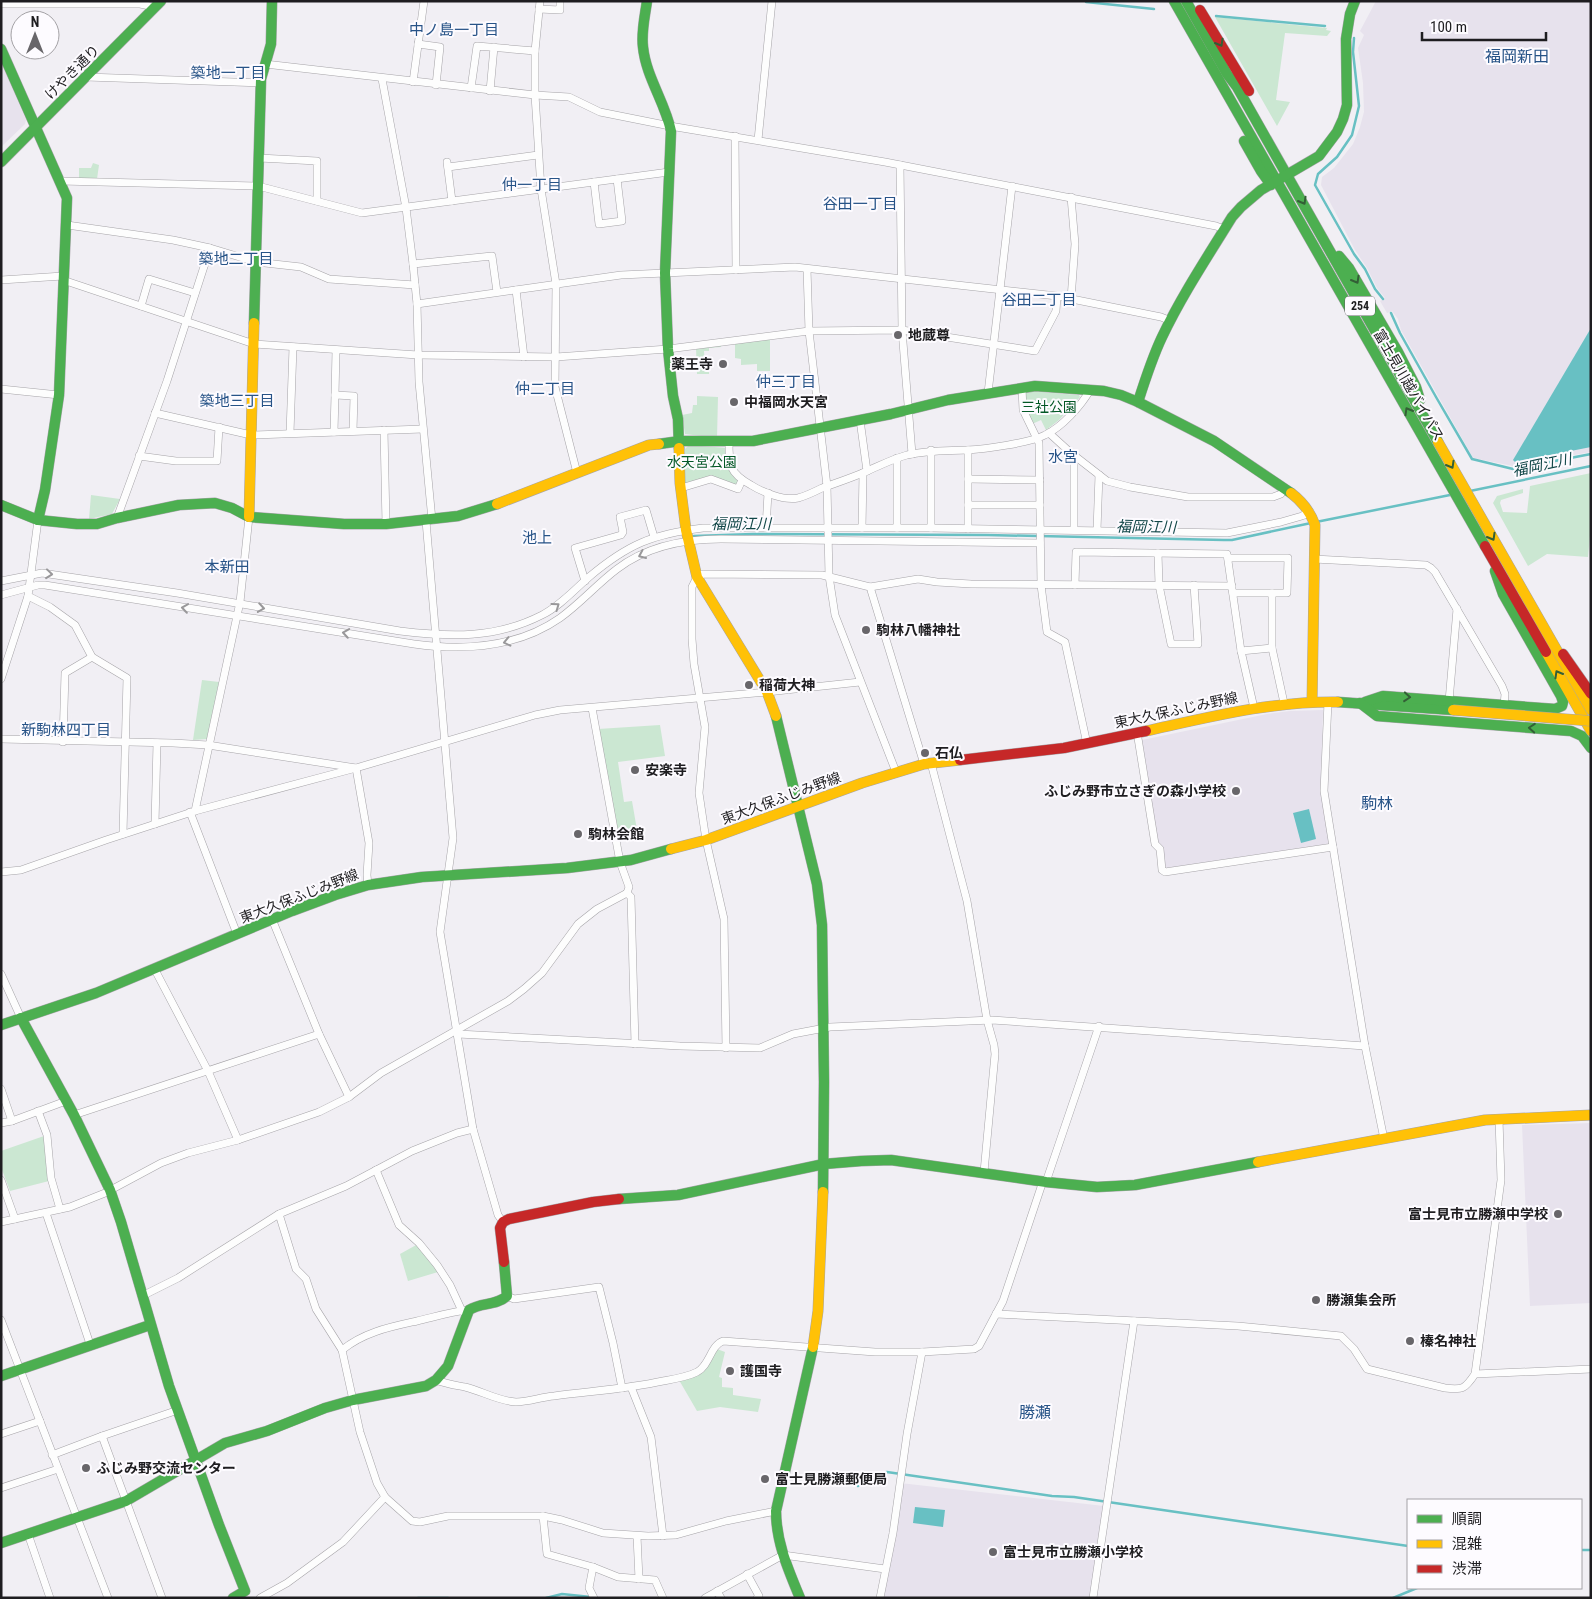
<svg xmlns="http://www.w3.org/2000/svg" width="1592" height="1599" font-family="'Roboto Condensed','Noto Sans JP',sans-serif">
  <style>
    .built { fill: #e7e2ed }
    .green { fill: #cbe7d2 }
    .water { fill: #68c0c3 }
    .lines { fill: none; stroke-linecap: round; stroke-linejoin: round }
    .stream { stroke: #68c0c3; stroke-width: 2.5 }
    .street-casing { stroke: #a6a4a8; stroke-width: 8 }
    .fast-casing { stroke: #a6a4a8; stroke-width: 11 }
    .slow-casing { stroke: #a6a4a8; stroke-width: 11 }
    .jam-casing { stroke: #a6a4a8; stroke-width: 11 }
    .street { stroke: #fdfdfd; stroke-width: 7 }
    .fast { stroke: #4caf50; stroke-width: 10 }
    .slow { stroke: #ffc107; stroke-width: 10 }
    .jam { stroke: #c62828; stroke-width: 10 }
    .slow-bridge-casing { stroke: #a6a4a8; stroke-width: 11; stroke-linecap: butt }
    .slow-bridge { stroke: #ffc107; stroke-width: 10 }
    .oneway { stroke: #335f36 }
    .oneway2 { stroke: #99989a }
    .poi-dot { fill: #68666a; stroke: #fdfbff; stroke-width: 2 }
    .labels { text-anchor: middle; stroke-width: 4; stroke-linejoin: round; paint-order: stroke }
    .shield { fill: #fdfbff; stroke: #616063; stroke-width: 1 }
    .shield-label { font-size: 12px; font-weight: bold; fill: #1e1d20 }
    .street-label { font-size: 14px; fill: #1e1d20; stroke: #fdfbff }
    .poi-label { font-size: 14px; font-weight: bold; fill: #1e1d20; stroke: #fdfbff; text-anchor: start }
    .park-label { font-size: 14px; fill: #035826; stroke: #fdfbff }
    .neighbourhood-label { font-size: 15px; fill: #275387; stroke: #fdfbff }
    .water-label { font-size: 15px; font-style: italic; fill: #124748; stroke: #fdfbff }
    .quarter-label { font-size: 16px; fill: #275387; stroke: #fdfbff }
  </style>
  <rect width="100%" height="100%" fill="#f1eff4"/>
  <g class="built">
    <polygon points="1376,1 1591,1 1591,452 1513,466 1473,458 1401,330 1398,319 1392,311 1387,313 1380,301 1385,298 1377,288 1367,268 1355,250 1321,185 1322,177 1334,168 1353,144 1360,127 1364,112 1363,83 1358,48 1364,35 1360,31"/>
    <polygon points="1,62 26,120 25,124 1,147"/>
    <polygon points="1323,710 1321,785 1329,842 1327,844 1167,868 1165,865 1158,842 1142,740 1267,714 1290,711"/>
    <polygon points="1591,1123 1591,1303 1530,1306 1522,1125"/>
    <polygon points="900,1483 1104,1506 1090,1598 880,1598"/>
  </g>
  <g class="green">
    <polygon points="1215,17 1327,28 1326,30 1331,31 1327,36 1285,33 1276,100 1290,102 1277,126"/>
    <polygon points="93,163 99,165 97,179 79,178 79,168 91,168"/>
    <polygon points="770,338 770,371 757,371 757,364 741,365 741,359 735,358 735,343"/>
    <polygon points="721,345 721,347 709,348 709,351 704,351 705,369 709,370 709,374 697,374 696,348"/>
    <polygon points="1029,391 1079,395 1080,397 1059,420 1046,430 1041,420 1032,424 1026,411 1024,393"/>
    <polygon points="697,396 718,397 717,438 685,434 682,415 692,413 693,405 697,405"/>
    <polygon points="689,445 727,448 739,480 738,484 735,485 711,478 686,485 683,483 685,449"/>
    <polygon points="1591,473 1591,525 1588,557 1547,554 1528,566 1493,503 1497,496 1523,489 1523,493 1501,500 1500,503 1503,512 1527,513 1530,486"/>
    <polygon points="91,495 120,499 112,514 89,519"/>
    <polygon points="202,680 219,682 207,739 193,740"/>
    <polygon points="660,725 665,756 618,762 624,802 632,801 637,830 618,834 598,729"/>
    <polygon points="44,1136 49,1181 10,1191 1,1167 1,1151"/>
    <polygon points="418,1244 438,1272 408,1281 400,1254"/>
    <polygon points="717,1349 725,1352 719,1377 722,1378 722,1387 733,1388 733,1395 761,1399 758,1412 720,1407 697,1411 679,1380 701,1373"/>
  </g>
  <g class="water">
    <polygon points="1591,328 1591,447 1515,462 1513,460"/>
    <polygon points="1309,809 1316,839 1301,843 1293,813"/>
    <polygon points="915,1507 945,1510 943,1527 913,1523"/>
  </g>
  <g class="lines">
    <g class="stream">
      <polyline points="1086,2 1154,9"/>
      <polyline points="1216,16 1325,26"/>
      <polyline points="1354,38 1353,52 1359,106 1352,135 1337,157 1318,174 1315,185 1354,254 1365,269 1375,289 1383,299"/>
      <polyline points="1391,313 1400,333 1436,397 1472,459 1513,469 1591,454"/>
      <polyline points="1470,491 1591,466"/>
      <polyline points="1316,522 1450,495"/>
      <polyline points="694,536 753,534 988,535 1224,540 1232,540 1311,523"/>
      <polyline points="858,1486 874,1474 887,1472 1052,1496 1074,1497 1408,1546"/>
      <polyline points="1581,1550 1591,1550"/>
      <polyline points="418,1598 448,1598"/>
      <polyline points="546,1598 562,1594 591,1597"/>
      <polyline points="1393,1598 1417,1588"/>
    </g>
    <defs>
      <g id="street">
        <polyline points="540,1 535,51 535,95 541,189 556,284 555,387 577,473"/>
        <polyline points="1,4 140,4 155,7"/>
        <polyline points="539,9 560,10 560,1"/>
        <polyline points="418,44 440,47 436,85"/>
        <polyline points="265,64 535,95 569,97 600,112 670,126 885,162 1216,226 1224,229"/>
        <polyline points="86,77 261,83"/>
        <polyline points="382,79 406,208 413,264 417,304 419,382 432,520"/>
        <polyline points="413,82 424,1"/>
        <polyline points="471,88 477,46 535,51"/>
        <polyline points="490,91 494,47"/>
        <polyline points="735,136 736,270"/>
        <polyline points="758,140 772,1"/>
        <polyline points="259,158 317,161 317,201"/>
        <polyline points="447,162 452,201"/>
        <polyline points="900,165 902,330 912,454"/>
        <polyline points="448,167 538,155"/>
        <polyline points="61,181 258,186 362,213 669,172"/>
        <polyline points="594,182 599,224 622,221 617,179"/>
        <polyline points="1071,197 1075,244 1071,299"/>
        <polyline points="67,225 173,240 210,248 256,262 301,267 329,279 415,285"/>
        <polyline points="413,264 492,256 497,292"/>
        <polyline points="807,269 809,331 827,486 829,576 835,615 896,772"/>
        <polyline points="1,280 63,276"/>
        <polyline points="63,280 254,344 418,355 556,357 668,349 809,331 902,330 1035,351 1056,311 1057,296"/>
        <polyline points="516,290 524,357"/>
        <polyline points="417,304 621,275 795,267 1057,296 1161,317 1171,321"/>
        <polyline points="141,306 149,279 195,293"/>
        <polyline points="336,350 335,395 354,396 353,431"/>
        <polyline points="1022,388 1023,410 1039,443 1041,585 1047,632 1065,642 1087,744"/>
        <polyline points="1,389 59,395"/>
        <polyline points="988,393 1012,186"/>
        <polyline points="155,413 251,435 423,429"/>
        <polyline points="860,420 867,471"/>
        <polyline points="384,430 386,524"/>
        <polyline points="334,432 335,395"/>
        <polyline points="290,433 293,347"/>
        <polyline points="1049,433 1071,453 1107,481 1130,487 1188,497 1273,497 1281,494 1284,489"/>
        <path d="M729,442c0,23 0,31 22,43 11,7 33,16 47,13 8,-2 16,-6 24,-10 14,-5 29,-10 43,-16 14,-6 27,-13 42,-17 22,-5 38,-4 60,-5 18,-1 63,-7 78,-15 17,-8 36,-29 45,-45"/>
        <polyline points="931,450 931,528"/>
        <polyline points="139,456 176,461 217,461 219,427"/>
        <polyline points="968,479 1040,480"/>
        <polyline points="681,488 711,479 738,489 742,480"/>
        <polyline points="968,505 1040,505"/>
        <polyline points="117,518 167,381 210,248"/>
        <polyline points="426,521 453,838 440,932 473,1129 498,1215 503,1222"/>
        <polyline points="766,528 768,493"/>
        <polyline points="862,528 863,473"/>
        <polyline points="897,528 897,458"/>
        <polyline points="968,529 968,450"/>
        <polyline points="1074,530 1074,456"/>
        <polyline points="1097,530 1099,475"/>
        <polyline points="1158,553 1159,585 1171,644 1198,644 1194,585"/>
        <polyline points="1228,558 1288,558 1287,593 1233,593"/>
        <polyline points="1314,559 1426,565 1431,568 1435,572 1502,686 1505,694 1504,705"/>
        <path d="M1,581l41,-8 135,20 223,38c50,6 95,8 142,-16 18,-9 32,-25 47,-38 39,-33 64,-43 114,-49h228l296,5 54,-11 21,-6 8,-4"/>
        <polyline points="585,581 575,548 621,535 623,532 620,517 646,510 654,537"/>
        <polyline points="1075,585 1076,552 1227,554 1241,651 1254,708"/>
        <polyline points="870,587 918,579 937,582 971,584 1232,586"/>
        <polyline points="1272,593 1272,648 1284,703"/>
        <path d="M1,595l37,-10h7l369,59c50,7 103,4 146,-26 21,-15 37,-34 57,-49 30,-23 68,-30 104,-30l319,4"/>
        <polyline points="28,596 50,607 75,625 92,657 127,678 123,834"/>
        <polyline points="1241,651 1272,648"/>
        <polyline points="1,679 28,596 38,520"/>
        <polyline points="1449,701 1457,609"/>
        <polyline points="1328,702 1324,791 1365,1046 1384,1139"/>
        <polyline points="592,708 620,862 629,887 627,893 631,897 635,1044"/>
        <polyline points="1137,732 1155,844 1160,849 1162,870 1165,872 1333,847"/>
        <polyline points="1,739 173,743 208,745 356,768 369,843 367,875 368,885"/>
        <polyline points="63,742 65,673 92,657"/>
        <polyline points="931,763 967,901 987,1020 994,1045 995,1054 984,1172"/>
        <polyline points="195,811 240,602 249,517"/>
        <polyline points="190,812 237,934"/>
        <polyline points="155,824 157,743"/>
        <polyline points="1,872 21,870 106,840 195,811 356,768 535,715 560,710 767,692 860,682"/>
        <polyline points="154,968 208,1071 238,1140"/>
        <polyline points="1,974 21,1018"/>
        <polyline points="319,1034 349,1097"/>
        <polyline points="458,1034 680,1046 760,1048 793,1034 830,1027 992,1020 1365,1046"/>
        <polyline points="726,1048 724,919 706,840 699,793 705,727 694,664 692,639 692,587 697,577 703,574 822,575 870,587 924,764"/>
        <polyline points="1,1089 12,1121"/>
        <polyline points="38,1111 47,1135 51,1178 60,1209"/>
        <polyline points="74,1115 319,1034 272,919"/>
        <polyline points="1,1123 12,1121 66,1101"/>
        <polyline points="376,1170 399,1225 419,1243 437,1265 450,1285 462,1311"/>
        <polyline points="1,1180 15,1219"/>
        <polyline points="1046,1182 1099,1026"/>
        <polyline points="46,1213 90,1344"/>
        <polyline points="279,1214 296,1269 306,1279 316,1309 342,1350 360,1432 377,1483 385,1497 412,1521 420,1522 448,1516 543,1516 562,1520 603,1533 648,1536 676,1535 726,1521 776,1511"/>
        <polyline points="1,1222 70,1207 105,1193 161,1163 188,1153 238,1140 319,1112 349,1097 381,1073 508,1001 524,989 542,973 578,924 597,909 627,893"/>
        <polyline points="142,1296 178,1278 279,1214 346,1186 412,1151 457,1133 473,1129"/>
        <polyline points="507,1296 514,1299 599,1287 613,1343 622,1388"/>
        <path d="M996,1314l242,12 103,10 13,13 13,20 78,19c18,2 20,1 30,-14l116,-5"/>
        <polyline points="1,1320 108,1598"/>
        <path d="M342,1350c22,-18 48,-23 75,-29 17,-4 33,-9 50,-11"/>
        <polyline points="1475,1374 1501,1180 1499,1119"/>
        <path d="M436,1380c10,4 18,5 29,7 17,4 33,14 51,15 13,0 25,-5 38,-6 37,-5 73,-7 109,-15 11,-2 24,-4 34,-9 13,-7 13,-26 26,-31l152,11h47l52,-3 5,-3 24,-45 40,-120"/>
        <polyline points="631,1387 651,1437 663,1536"/>
        <polyline points="1,1434 40,1421"/>
        <polyline points="102,1436 178,1410"/>
        <polyline points="52,1455 102,1436 162,1598"/>
        <polyline points="1,1488 58,1469"/>
        <polyline points="543,1516 547,1554 593,1567 618,1577 655,1580 663,1598"/>
        <polyline points="28,1534 50,1598"/>
        <polyline points="637,1536 639,1579"/>
        <polyline points="593,1567 589,1588 594,1598"/>
        <polyline points="747,1574 759,1596 757,1598"/>
        <polyline points="717,1591 721,1598"/>
        <polyline points="260,1598 287,1583 343,1542 385,1497"/>
        <polyline points="705,1598 783,1555 885,1569"/>
        <polyline points="880,1598 893,1533 907,1434 922,1352"/>
        <polyline points="1093,1598 1134,1321"/>
      </g>
      <g id="fast">
        <path d="M647,1c-2,15 -6,31 -4,46 3,30 22,55 28,84l-6,142 3,76 5,47 5,23 1,29"/>
        <polyline points="1174,1 1485,546"/>
        <path d="M1186,1l41,73 10,13c67,118 133,237 201,355"/>
        <polyline points="1,49 67,198 59,395 45,490 38,520"/>
        <polyline points="1244,141 1261,171 1271,185"/>
        <polyline points="1,162 161,1"/>
        <polyline points="1339,256 1349,268 1398,352 1416,387 1420,400"/>
        <polyline points="254,323 261,79 271,44 272,1"/>
        <path d="M1138,402c7,-22 14,-44 24,-65 20,-42 46,-81 70,-120l9,-10 20,-17 58,-34 18,-24 6,-13 4,-14 -1,-66 4,-25 5,-13"/>
        <polyline points="659,444 680,441 753,441 891,414 948,400 1035,386 1104,391 1121,395 1138,402 1214,441 1291,493"/>
        <polyline points="1,505 38,520 77,524 97,524 117,518 179,505 215,503 232,508 249,517 344,524 386,524 458,516 497,504"/>
        <polyline points="1338,702 1453,710"/>
        <polyline points="1365,702 1383,696 1555,709 1562,706 1563,702 1561,696 1503,594 1495,571"/>
        <polyline points="1360,703 1377,716 1571,731 1582,736 1591,748"/>
        <polyline points="776,716 817,884 822,925 824,1082 823,1192"/>
        <polyline points="21,1018 74,1115 110,1190 121,1222 169,1386 219,1525 245,1591 233,1598"/>
        <polyline points="1,1025 96,993 292,911 335,895 368,885 422,877 567,868 631,860 671,849"/>
        <polyline points="619,1199 678,1195 824,1164 861,1161 891,1160 1046,1182 1097,1187 1135,1185 1258,1162"/>
        <polyline points="1,1376 150,1325"/>
        <path d="M1,1543l125,-42 99,-58 42,-12 58,-23 28,-8 73,-14 10,-6 12,-14 21,-56c12,-8 27,-4 38,-14l-3,-34"/>
        <path d="M800,1598c-12,-29 -24,-56 -24,-87l37,-164"/>
      </g>
      <g id="slow">
        <polyline points="1438,442 1591,710"/>
        <polyline points="679,448 680,483 686,530 697,577 767,692 776,716"/>
        <path d="M1291,493c12,9 19,18 24,32l-3,177"/>
        <polyline points="497,504 649,445 659,444"/>
        <polyline points="249,517 254,323"/>
        <polyline points="1546,652 1591,731"/>
        <path d="M1146,731c64,-14 126,-30 192,-29"/>
        <polyline points="671,849 706,840 862,783 924,764 960,760"/>
        <polyline points="1258,1162 1485,1120 1591,1115"/>
        <polyline points="813,1347 818,1311 823,1192"/>
      </g>
      <g id="jam">
        <polyline points="1200,10 1249,91"/>
        <polyline points="1485,546 1546,652"/>
        <polyline points="1563,654 1591,694"/>
        <polyline points="960,760 1064,748 1146,731"/>
        <polyline points="504,1262 500,1228 503,1222 509,1219 593,1202 619,1199"/>
      </g>
    </defs>
    <use href="#street" class="street-casing"/>
    <use href="#fast" class="fast-casing"/>
    <use href="#slow" class="slow-casing"/>
    <use href="#jam" class="jam-casing"/>
    <use href="#street" class="street"/>
    <use href="#fast" class="fast"/>
    <use href="#slow" class="slow"/>
    <use href="#jam" class="jam"/>
    <defs>
      <polyline id="slow-bridge" points="1453,710 1591,721"/>
    </defs>
    <use href="#slow-bridge" class="slow-bridge-casing"/>
    <use href="#slow-bridge" class="slow-bridge"/>
  </g>
  <defs><path id="oneway-chevron" d="M-2-3.5L2.5 0L-2 3.5" fill="none" stroke-width="1.6" stroke-linecap="round" stroke-linejoin="round" transform="scale(1.25)"/></defs>
  <g class="oneway">
    <use href="#oneway-chevron" transform="translate(1220 43) rotate(60)"/>
    <use href="#oneway-chevron" transform="translate(1303 201) rotate(60)"/>
    <use href="#oneway-chevron" transform="translate(1356 280) rotate(60)"/>
    <use href="#oneway-chevron" transform="translate(1408 411) rotate(-120)"/>
    <use href="#oneway-chevron" transform="translate(1451 465) rotate(60)"/>
    <use href="#oneway-chevron" transform="translate(1492 537) rotate(60)"/>
    <use href="#oneway-chevron" transform="translate(1558 674) rotate(-120)"/>
    <use href="#oneway-chevron" transform="translate(1407 697) rotate(5)"/>
    <use href="#oneway-chevron" transform="translate(1532 728) rotate(-176)"/>
  </g>
  <g class="oneway2">
    <use href="#oneway-chevron" transform="translate(642 555) rotate(156)"/>
    <use href="#oneway-chevron" transform="translate(49 574) rotate(6)"/>
    <use href="#oneway-chevron" transform="translate(556 606) rotate(-36)"/>
    <use href="#oneway-chevron" transform="translate(185 608) rotate(-172)"/>
    <use href="#oneway-chevron" transform="translate(261 608) rotate(9)"/>
    <use href="#oneway-chevron" transform="translate(346 633) rotate(-171)"/>
    <use href="#oneway-chevron" transform="translate(507 642) rotate(167)"/>
  </g>
  <g class="poi-dot">
    <circle cx="898" cy="335" r="5"/>
    <circle cx="723" cy="364" r="5"/>
    <circle cx="734" cy="402" r="5"/>
    <circle cx="866" cy="630" r="5"/>
    <circle cx="749" cy="685" r="5"/>
    <circle cx="925" cy="753" r="5"/>
    <circle cx="635" cy="770" r="5"/>
    <circle cx="1236" cy="791" r="5"/>
    <circle cx="578" cy="834" r="5"/>
    <circle cx="1558" cy="1214" r="5"/>
    <circle cx="1316" cy="1300" r="5"/>
    <circle cx="1410" cy="1341" r="5"/>
    <circle cx="730" cy="1371" r="5"/>
    <circle cx="86" cy="1468" r="5"/>
    <circle cx="765" cy="1479" r="5"/>
    <circle cx="993" cy="1552" r="5"/>
  </g>
  <g class="labels">
    <rect class="shield" x="1345" y="296.5" width="30" height="19" rx="4"/>
    <g class="shield-label">
      <text x="1360" y="310">254</text>
    </g>
    <g class="street-label">
      <text transform="translate(72 72) rotate(-45)" y="5">けやき通り</text>
      <text transform="translate(1409 385) rotate(60)" y="5">富士見川越バイパス</text>
      <text transform="translate(1176 710) rotate(-12)" y="5">東大久保ふじみ野線</text>
      <text transform="translate(781 798) rotate(-20)" y="5">東大久保ふじみ野線</text>
      <text transform="translate(299 896) rotate(-21)" y="5">東大久保ふじみ野線</text>
    </g>
    <g class="poi-label">
      <text x="908" y="340">地蔵尊</text>
      <text x="713" y="369" text-anchor="end">薬王寺</text>
      <text x="744" y="407">中福岡水天宮</text>
      <text x="876" y="635">駒林八幡神社</text>
      <text x="759" y="690">稲荷大神</text>
      <text x="935" y="758">石仏</text>
      <text x="645" y="775">安楽寺</text>
      <text x="1226" y="796" text-anchor="end">ふじみ野市立さぎの森小学校</text>
      <text x="588" y="839">駒林会館</text>
      <text x="1548" y="1219" text-anchor="end">富士見市立勝瀬中学校</text>
      <text x="1326" y="1305">勝瀬集会所</text>
      <text x="1420" y="1346">榛名神社</text>
      <text x="740" y="1376">護国寺</text>
      <text x="96" y="1473">ふじみ野交流センター</text>
      <text x="775" y="1484">富士見勝瀬郵便局</text>
      <text x="1003" y="1557">富士見市立勝瀬小学校</text>
    </g>
    <g class="park-label">
      <text x="1049" y="412">三社公園</text>
      <text x="702" y="467">水天宮公園</text>
    </g>
    <g class="neighbourhood-label">
      <text x="454" y="35">中ノ島一丁目</text>
      <text x="228" y="78">築地一丁目</text>
      <text x="532" y="190">仲一丁目</text>
      <text x="860" y="209">谷田一丁目</text>
      <text x="236" y="264">築地二丁目</text>
      <text x="1039" y="305">谷田二丁目</text>
      <text x="786" y="387">仲三丁目</text>
      <text x="545" y="394">仲二丁目</text>
      <text x="237" y="406">築地三丁目</text>
      <text x="1063" y="462">水宮</text>
      <text x="537" y="543">池上</text>
      <text x="227" y="572">本新田</text>
      <text x="66" y="735">新駒林四丁目</text>
    </g>
    <g class="water-label">
      <text transform="translate(1542 465) rotate(-12)" y="5">福岡江川</text>
      <text x="741" y="529">福岡江川</text>
      <text transform="translate(1146 527) rotate(1)" y="5">福岡江川</text>
    </g>
    <g class="quarter-label">
      <text x="1517" y="62">福岡新田</text>
      <text x="1377" y="809">駒林</text>
      <text x="1035" y="1418">勝瀬</text>
    </g>
  </g>
  <rect width="1592" height="1599" fill="none" stroke="#1e1d20" stroke-width="5"/>
  <rect x="1407" y="1499" width="175" height="90" fill="#fdfbff" stroke="#a4a2a6"/>
  <rect x="1417" y="1515" width="25" height="8" fill="#4caf50" stroke="#a4a2a6"/>
  <text x="1452" y="1524" font-size="15" fill="#1e1d20">順調</text>
  <rect x="1417" y="1540" width="25" height="8" fill="#ffc107" stroke="#a4a2a6"/>
  <text x="1452" y="1549" font-size="15" fill="#1e1d20">混雑</text>
  <rect x="1417" y="1565" width="25" height="8" fill="#c62828" stroke="#a4a2a6"/>
  <text x="1452" y="1574" font-size="15" fill="#1e1d20">渋滞</text>
  <g transform="translate(35 35)"><circle r="24" fill="#fdfbff" stroke="#a4a2a6"/>
  <path d="M0-4L9 19L0 12L-9 19Z" fill="#68666a"/>
  <text y="-8" font-size="14" font-weight="bold" text-anchor="middle" fill="#1e1d20">N</text>
  </g>
  <path d="M1422 32v8h124v-8" fill="none" stroke="#1e1d20" stroke-width="2.5"/>
  <text x="1430" y="32" font-size="15" fill="#1e1d20" stroke="#fdfbff" stroke-width="4" paint-order="stroke">100 m</text>
</svg>
